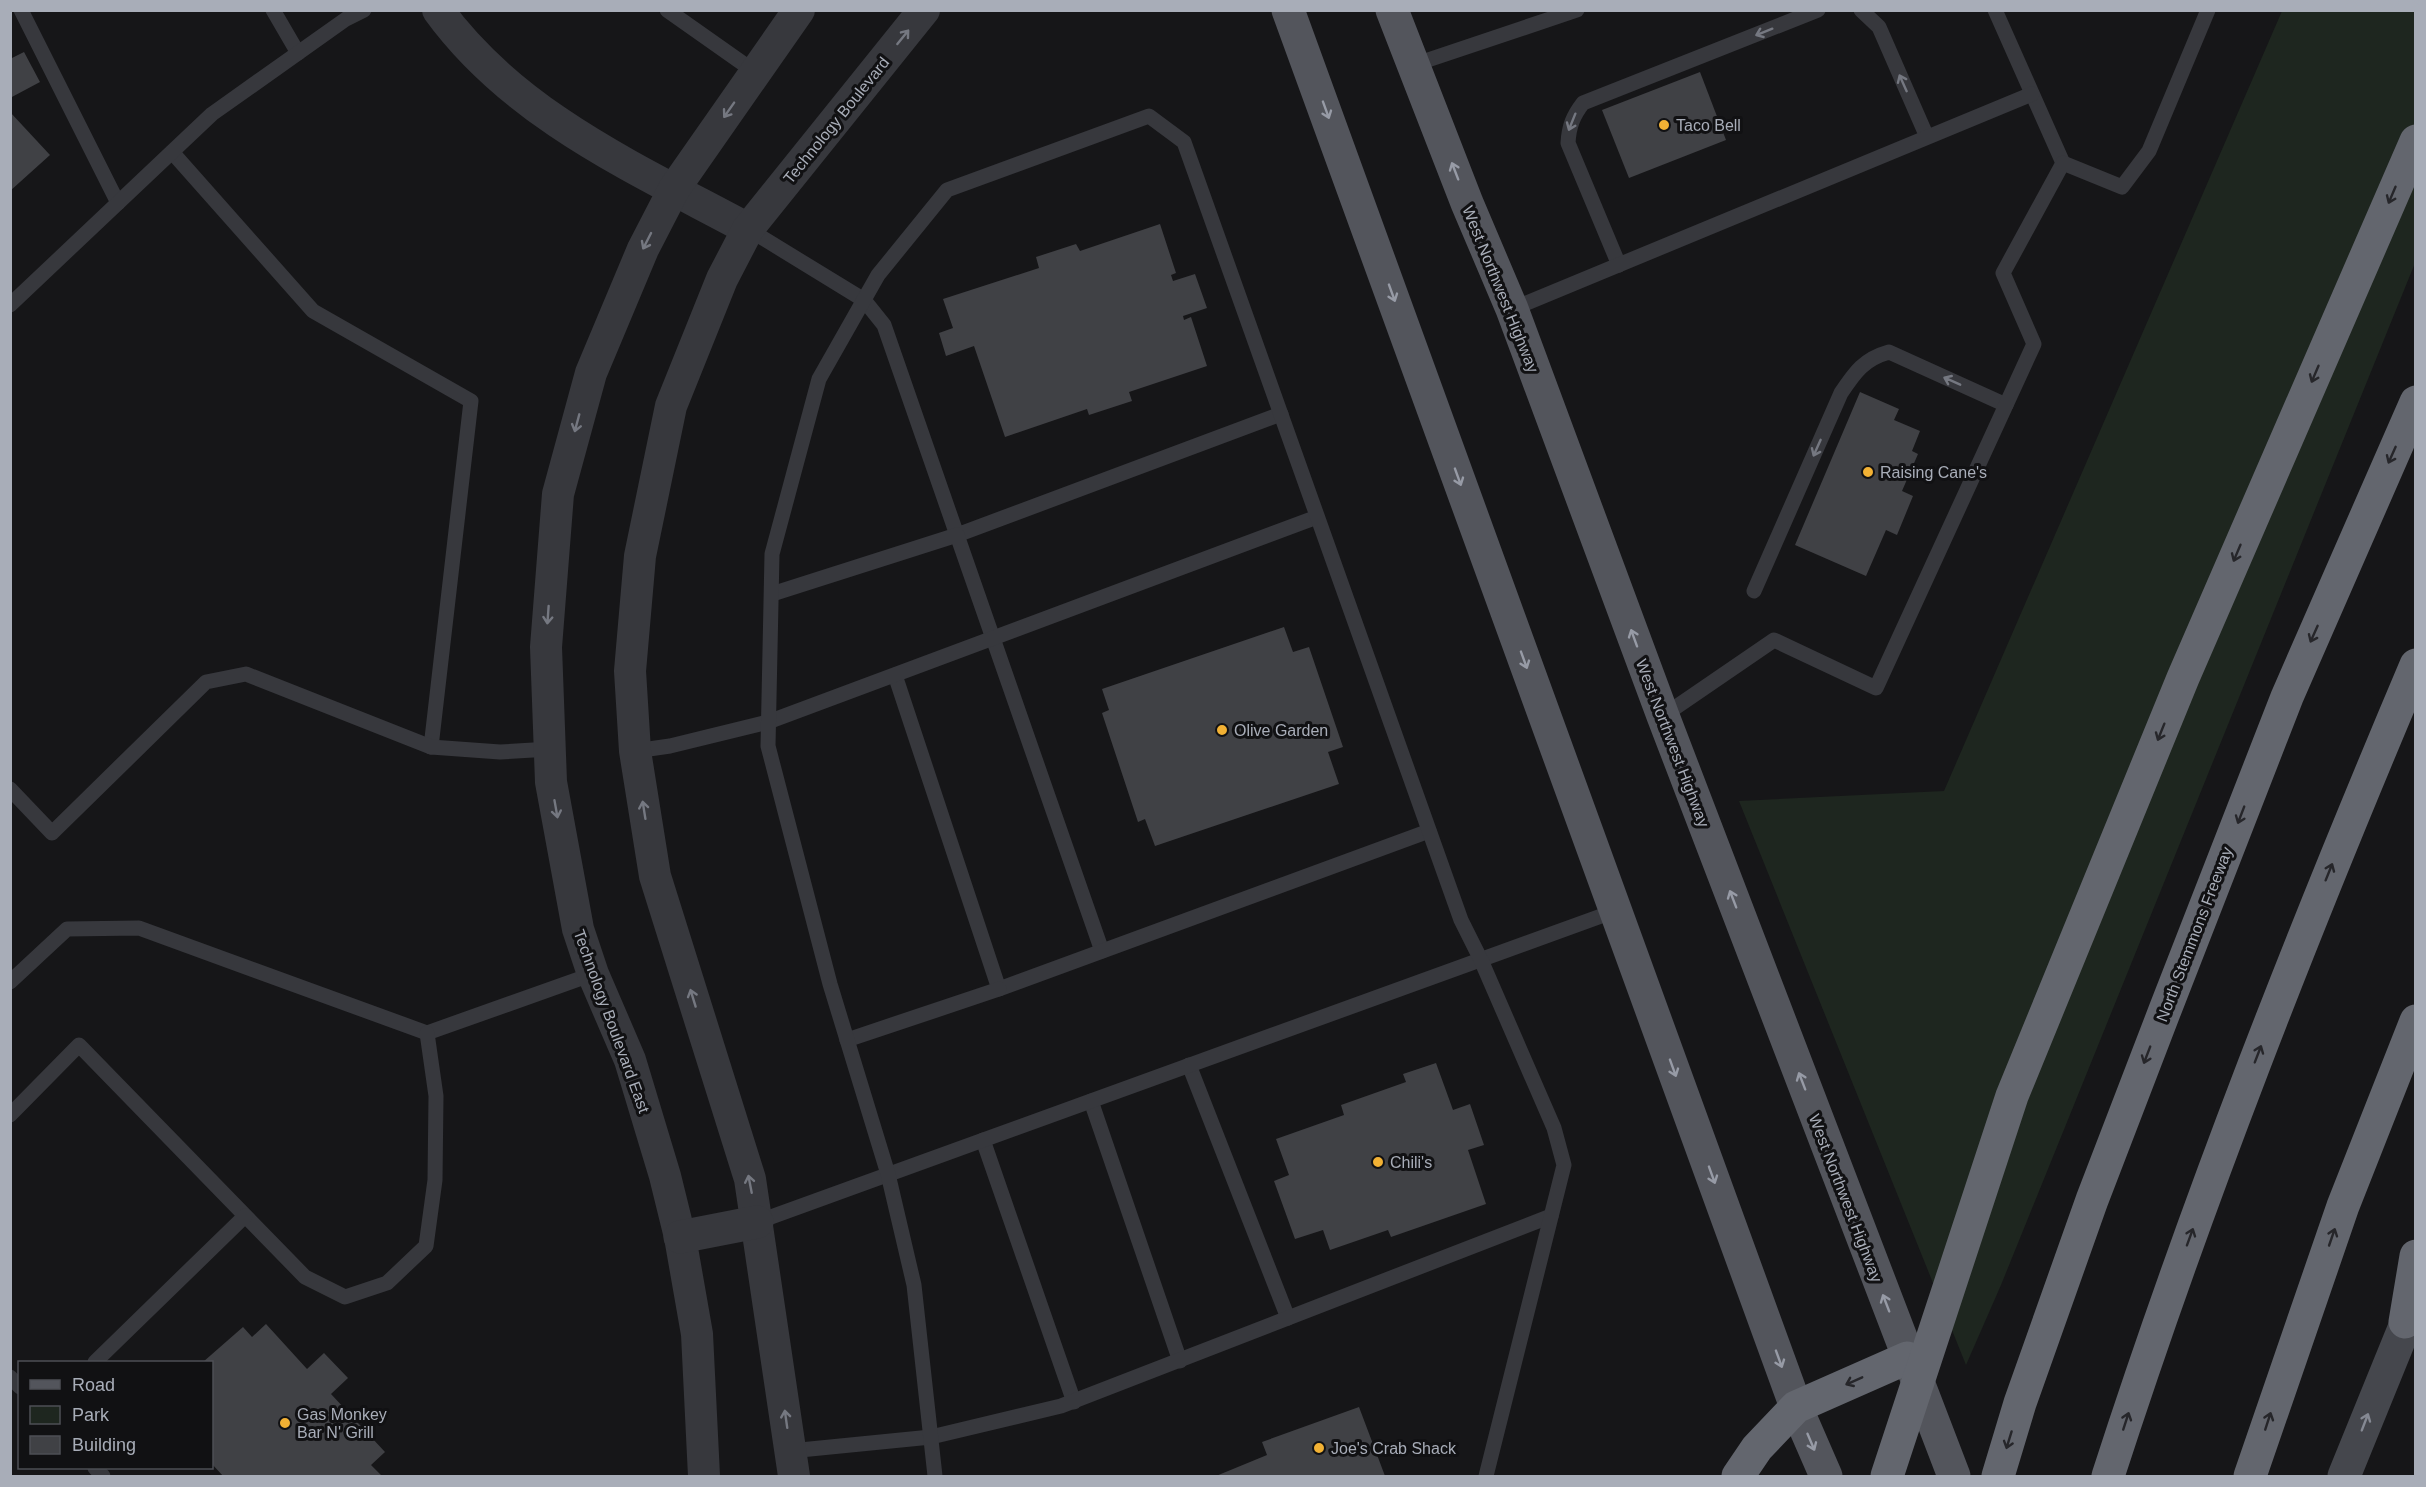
<svg xmlns="http://www.w3.org/2000/svg" width="2426" height="1487" font-family="Helvetica,sans-serif">
  <style>
    .green { fill: #1e261f }
    .building { fill: #404145 }
    .lines { fill: none; stroke-linecap: round; stroke-linejoin: round }
    .service { stroke: #37383d; stroke-width: 15 }
    .minor { stroke: #37383d; stroke-width: 32 }
    .tertiary { stroke: #37383d; stroke-width: 33 }
    .secondary { stroke: #45474d; stroke-width: 33 }
    .primary { stroke: #53555c; stroke-width: 33 }
    .motorway { stroke: #63666e; stroke-width: 33 }
    .motorway-bridge { stroke: #63666e; stroke-width: 33 }
    .oneway { stroke: #757881 }
    .oneway2 { stroke: #979ba6 }
    .oneway3 { stroke: #26262a }
    .oneway4 { stroke: #858993 }
    .poi-dot { fill: #f2b134; stroke: #111113; stroke-width: 2 }
    .labels { text-anchor: middle; stroke-width: 6; stroke-linejoin: round; paint-order: stroke }
    .street-label { font-size: 16px; fill: #a8adb8; stroke: #111113 }
    .poi-label { font-size: 16px; fill: #a8adb8; stroke: #111113; text-anchor: start }
  </style>
  <rect width="100%" height="100%" fill="#161618"/>
  <polygon class="green" points="2282,11 2415,11 2415,263 2001,1285 1966,1365 1739,801 1944,791"/>
  <g class="building">
    <polygon points="24,52 40,82 10,98 10,59"/>
    <polygon points="1700,72 1726,140 1629,178 1602,110"/>
    <polygon points="10,112 50,155 10,191"/>
    <polygon points="1160,224 1176,273 1171,275 1173,281 1195,274 1207,308 1183,316 1184,320 1191,317 1207,366 1129,392 1132,401 1089,415 1087,409 1005,437 974,346 946,356 939,333 953,328 943,299 1039,268 1036,257 1076,244 1080,251"/>
    <polygon points="1860,392 1899,409 1894,420 1920,431 1912,451 1918,454 1902,491 1913,496 1897,535 1886,530 1866,576 1795,545"/>
    <polygon points="1284,627 1293,652 1309,647 1343,747 1328,752 1339,784 1155,846 1145,819 1138,822 1102,713 1109,710 1102,689"/>
    <polygon points="1436,1063 1453,1110 1470,1104 1484,1145 1468,1150 1486,1204 1391,1237 1388,1230 1330,1250 1323,1230 1295,1239 1274,1181 1289,1175 1276,1139 1344,1115 1341,1105 1406,1082 1403,1074"/>
    <polygon points="266,1324 307,1369 324,1353 348,1378 331,1394 385,1452 371,1465 382,1476 223,1476 212,1464 212,1362 203,1362 243,1327 252,1337"/>
    <polygon points="1359,1407 1385,1476 1216,1476 1267,1455 1262,1442"/>
  </g>
  <g class="lines">
    <g class="service">
      <polyline points="21,10 118,203"/>
      <polyline points="273,10 298,53"/>
      <polyline points="667,10 755,72"/>
      <polyline points="1861,10 1879,27 1927,137"/>
      <polyline points="1995,10 2063,163"/>
      <polyline points="1413,65 1577,10"/>
      <polyline points="172,152 313,311 471,401 431,747"/>
      <polyline points="748,229 864,300 884,325 957,535 1281,414"/>
      <path d="M1619,265l-51,-122c1,-17 5,-27 15,-40l235,-93"/>
      <polyline points="10,305 212,114 346,19 364,10"/>
      <polyline points="1512,309 2032,94"/>
      <path d="M1754,591l87,-198c14,-21 23,-34 48,-41l117,53"/>
      <polyline points="772,594 957,535 1102,951"/>
      <polyline points="895,675 999,989 1429,831"/>
      <polyline points="1663,716 1774,640 1876,688 2034,344 2003,273 2063,163 2122,187 2149,151 2208,10"/>
      <polyline points="635,751 670,746 768,722 1317,517"/>
      <polyline points="10,789 52,833 206,682 246,674 431,747 500,752 550,749"/>
      <polyline points="10,982 67,929 139,928 427,1033 593,974"/>
      <polyline points="847,1040 999,989"/>
      <polyline points="1189,1065 1288,1318"/>
      <polyline points="1091,1101 1180,1361"/>
      <polyline points="10,1115 79,1045 305,1277 345,1297 387,1283 426,1246 435,1180 436,1096 427,1033"/>
      <polyline points="983,1140 1074,1402"/>
      <polyline points="757,1222 1615,911"/>
      <polyline points="95,1362 245,1216"/>
      <polyline points="10,1377 20,1387"/>
      <polyline points="790,1451 931,1437 1061,1406 1551,1216"/>
      <polyline points="95,1468 103,1476"/>
      <polyline points="935,1476 914,1285 888,1174 830,984 768,746 772,554 819,379 878,275 947,190 1149,116 1184,142 1461,920 1481,960 1554,1128 1564,1165 1486,1476"/>
    </g>
    <g class="minor">
      <path d="M438,10c77,106 199,159 310,219"/>
      <polyline points="704,1476 697,1334 680,1237 665,1176 630,1060 593,974 578,929 551,782 546,647 558,494 591,373 643,249 674,189 799,10"/>
      <polyline points="794,1476 750,1179 655,876 635,751 630,671 640,556 671,406 722,279 748,229 924,10"/>
    </g>
    <polyline class="tertiary" points="680,1237 757,1222"/>
    <polyline class="secondary" points="2344,1476 2416,1299"/>
    <g class="primary">
      <polyline points="1288,10 1796,1407 1826,1476"/>
      <polyline points="1392,10 1467,203 1512,309 1663,716 1954,1476"/>
    </g>
    <g class="motorway">
      <polyline points="2405,1322 2416,1256"/>
      <polyline points="1738,1476 1757,1448 1796,1407 1907,1358"/>
      <polyline points="1998,1476 2020,1403 2092,1200 2165,1010 2287,697 2416,402"/>
      <path d="M2108,1476c89,-275 195,-544 308,-811"/>
      <polyline points="2250,1476 2343,1206 2416,1021"/>
    </g>
    <polyline class="motorway-bridge" points="1887,1476 2012,1096 2183,678 2416,141"/>
  </g>
  <defs><path id="oneway-shaft" d="M-6 0H5M1.5-3L5.5 0L1.5 3" fill="none" stroke-width="1.6" stroke-linecap="round" stroke-linejoin="round" transform="scale(1.5)"/></defs>
  <g class="oneway">
    <use href="#oneway-shaft" transform="translate(1764 32) rotate(158)"/>
    <use href="#oneway-shaft" transform="translate(903 37) rotate(-51)"/>
    <use href="#oneway-shaft" transform="translate(1903 83) rotate(-114)"/>
    <use href="#oneway-shaft" transform="translate(729 110) rotate(125)"/>
    <use href="#oneway-shaft" transform="translate(1572 122) rotate(112)"/>
    <use href="#oneway-shaft" transform="translate(647 241) rotate(117)"/>
    <use href="#oneway-shaft" transform="translate(1952 381) rotate(-156)"/>
    <use href="#oneway-shaft" transform="translate(577 423) rotate(105)"/>
    <use href="#oneway-shaft" transform="translate(1817 448) rotate(114)"/>
    <use href="#oneway-shaft" transform="translate(548 615) rotate(94)"/>
    <use href="#oneway-shaft" transform="translate(556 809) rotate(80)"/>
    <use href="#oneway-shaft" transform="translate(644 810) rotate(-99)"/>
    <use href="#oneway-shaft" transform="translate(693 998) rotate(-107)"/>
    <use href="#oneway-shaft" transform="translate(750 1184) rotate(-101)"/>
    <use href="#oneway-shaft" transform="translate(786 1419) rotate(-98)"/>
  </g>
  <g class="oneway2">
    <use href="#oneway-shaft" transform="translate(1326 110) rotate(70)"/>
    <use href="#oneway-shaft" transform="translate(1455 171) rotate(-111)"/>
    <use href="#oneway-shaft" transform="translate(1392 293) rotate(70)"/>
    <use href="#oneway-shaft" transform="translate(1458 477) rotate(70)"/>
    <use href="#oneway-shaft" transform="translate(1634 638) rotate(-110)"/>
    <use href="#oneway-shaft" transform="translate(1524 660) rotate(70)"/>
    <use href="#oneway-shaft" transform="translate(1733 899) rotate(-111)"/>
    <use href="#oneway-shaft" transform="translate(1673 1068) rotate(70)"/>
    <use href="#oneway-shaft" transform="translate(1802 1081) rotate(-111)"/>
    <use href="#oneway-shaft" transform="translate(1712 1175) rotate(70)"/>
    <use href="#oneway-shaft" transform="translate(1886 1303) rotate(-111)"/>
    <use href="#oneway-shaft" transform="translate(1779 1359) rotate(70)"/>
    <use href="#oneway-shaft" transform="translate(1811 1442) rotate(67)"/>
  </g>
  <g class="oneway3">
    <use href="#oneway-shaft" transform="translate(2392 195) rotate(113)"/>
    <use href="#oneway-shaft" transform="translate(2315 374) rotate(113)"/>
    <use href="#oneway-shaft" transform="translate(2392 455) rotate(114)"/>
    <use href="#oneway-shaft" transform="translate(2237 553) rotate(113)"/>
    <use href="#oneway-shaft" transform="translate(2314 634) rotate(114)"/>
    <use href="#oneway-shaft" transform="translate(2161 732) rotate(112)"/>
    <use href="#oneway-shaft" transform="translate(2241 815) rotate(111)"/>
    <use href="#oneway-shaft" transform="translate(2329 872) rotate(-68)"/>
    <use href="#oneway-shaft" transform="translate(2258 1054) rotate(-69)"/>
    <use href="#oneway-shaft" transform="translate(2147 1055) rotate(111)"/>
    <use href="#oneway-shaft" transform="translate(2190 1237) rotate(-70)"/>
    <use href="#oneway-shaft" transform="translate(2332 1237) rotate(-71)"/>
    <use href="#oneway-shaft" transform="translate(1854 1381) rotate(156)"/>
    <use href="#oneway-shaft" transform="translate(2126 1421) rotate(-72)"/>
    <use href="#oneway-shaft" transform="translate(2268 1421) rotate(-72)"/>
    <use href="#oneway-shaft" transform="translate(2009 1440) rotate(107)"/>
  </g>
  <use class="oneway4" href="#oneway-shaft" transform="translate(2365 1422) rotate(-69)"/>
  <g class="poi-dot">
    <circle cx="1664" cy="125" r="6"/>
    <circle cx="1868" cy="472" r="6"/>
    <circle cx="1222" cy="730" r="6"/>
    <circle cx="1378" cy="1162" r="6"/>
    <circle cx="285" cy="1423" r="6"/>
    <circle cx="1319" cy="1448" r="6"/>
  </g>
  <g class="labels">
    <g class="street-label">
      <text transform="translate(836 120) rotate(-51)" y="6">Technology Boulevard</text>
      <text transform="translate(1501 289) rotate(68)" y="6">West Northwest Highway</text>
      <text transform="translate(1673 743) rotate(69)" y="6">West Northwest Highway</text>
      <text transform="translate(2194 934) rotate(-69)" y="6">North Stemmons Freeway</text>
      <text transform="translate(612 1021) rotate(70)" y="6">Technology Boulevard East</text>
      <text transform="translate(1846 1198) rotate(69)" y="6">West Northwest Highway</text>
    </g>
    <g class="poi-label">
      <text x="1676" y="131">Taco Bell</text>
      <text x="1880" y="478">Raising Cane's</text>
      <text x="1234" y="736">Olive Garden</text>
      <text x="1390" y="1168">Chili's</text>
      <text x="297" y="1420">Gas Monkey<tspan x="297" dy="18">Bar N' Grill</tspan></text>
      <text x="1331" y="1454">Joe's Crab Shack</text>
    </g>
  </g>
  <rect width="2426" height="1487" fill="none" stroke="#a8adb8" stroke-width="24"/>
  <rect x="18" y="1361" width="195" height="108" fill="#111113" stroke="#4d4f55" stroke-width="1.5"/>
  <rect x="30" y="1380" width="30" height="9" fill="#53555c" stroke="#4d4f55" stroke-width="1.5"/>
  <text x="72" y="1391" font-size="18" fill="#a8adb8">Road</text>
  <rect x="30" y="1406" width="30" height="18" fill="#1e261f" stroke="#4d4f55" stroke-width="1.5"/>
  <text x="72" y="1421" font-size="18" fill="#a8adb8">Park</text>
  <rect x="30" y="1436" width="30" height="18" fill="#404145" stroke="#4d4f55" stroke-width="1.5"/>
  <text x="72" y="1451" font-size="18" fill="#a8adb8">Building</text>
</svg>
